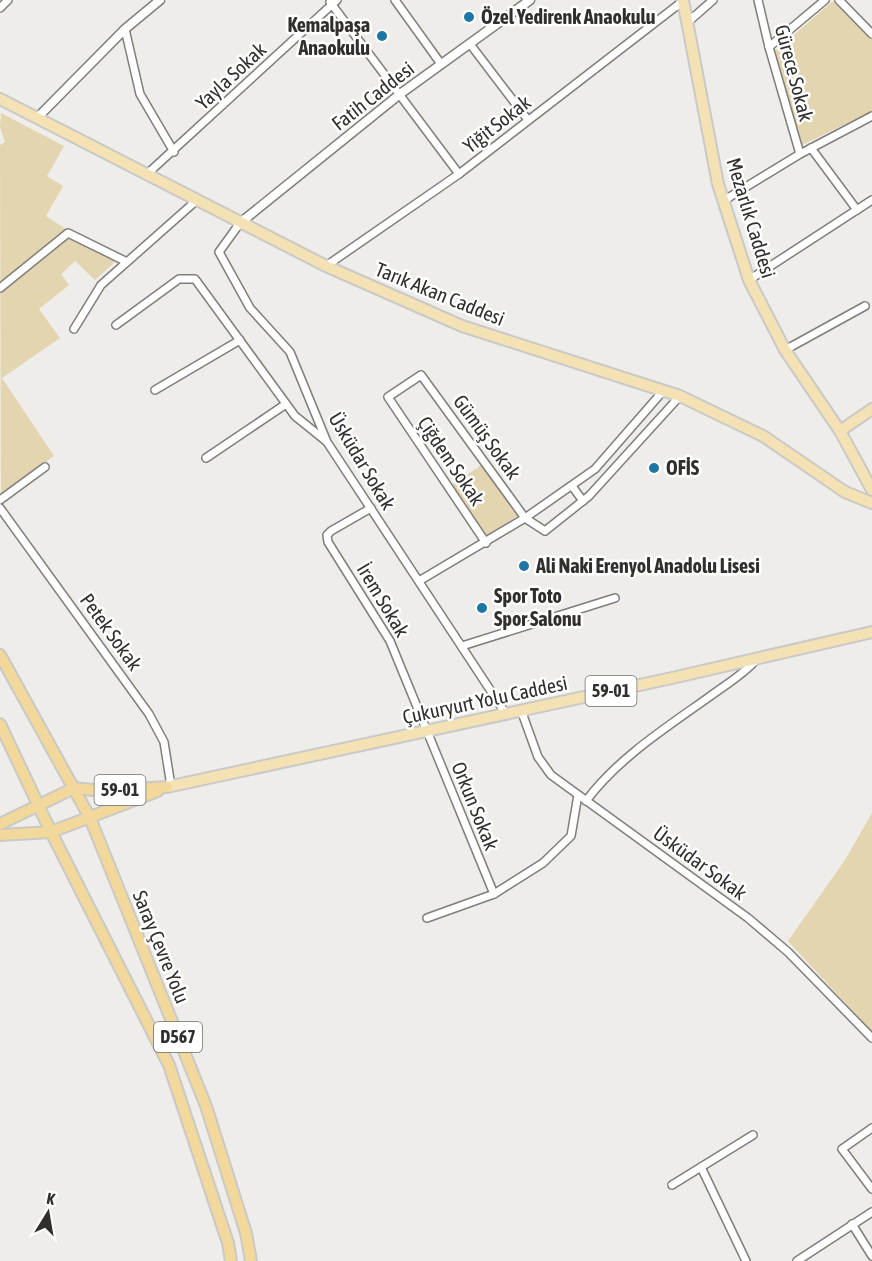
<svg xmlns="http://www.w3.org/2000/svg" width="872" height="1261" font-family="'Asap Condensed',sans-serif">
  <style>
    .green { fill: #e4d5b1 }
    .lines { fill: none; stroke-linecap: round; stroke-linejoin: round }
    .minor-casing { stroke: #7f7e7a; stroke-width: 10 }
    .tertiary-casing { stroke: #7f7e7a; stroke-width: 11 }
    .primary-casing { stroke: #c9c9c8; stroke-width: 14 }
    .trunk-casing { stroke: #c9c9c8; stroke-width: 14 }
    .minor { stroke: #fff; stroke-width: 7 }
    .tertiary { stroke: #fff; stroke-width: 8 }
    .primary { stroke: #f5e2b4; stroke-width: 10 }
    .trunk { stroke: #f2d89b; stroke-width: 10 }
    .poi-dot { fill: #1e76a5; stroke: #fff; stroke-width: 2 }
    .labels { text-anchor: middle; stroke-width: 5; stroke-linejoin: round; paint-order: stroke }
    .shield { fill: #fff; stroke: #6e6d6c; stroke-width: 1.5 }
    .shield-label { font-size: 18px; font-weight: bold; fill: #302f2d }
    .poi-label { font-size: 20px; font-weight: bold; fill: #302f2d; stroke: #fff; text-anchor: start }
    .street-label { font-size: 20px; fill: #302f2d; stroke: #fff }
  </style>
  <rect width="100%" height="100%" fill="#efede9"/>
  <g class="green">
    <polygon points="833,1 872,40 872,111 802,145 774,52"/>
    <polygon points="1,113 64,146 47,176 63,186 46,216 115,262 95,280 75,261 61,274 69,285 39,309 60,338 2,378 54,456 1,495 0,145 5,142 0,127"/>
    <polygon points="483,464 519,515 486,536 450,486"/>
    <polygon points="872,813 872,1032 788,941 845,860"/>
  </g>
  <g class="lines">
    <defs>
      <g id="minor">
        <polyline points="395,0 441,64"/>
        <polyline points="758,0 769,47 800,154"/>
        <polyline points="839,0 872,34"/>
        <polyline points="330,2 459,174"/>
        <polyline points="0,8 8,0"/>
        <polyline points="688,22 713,0"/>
        <polyline points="125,29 140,94 174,152"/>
        <polyline points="470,44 528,120"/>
        <polyline points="769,47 825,0"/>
        <polyline points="811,148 857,210"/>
        <polyline points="146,175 337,0"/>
        <polyline points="723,201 800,154 872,116"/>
        <polyline points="240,223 219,252 250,308 290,352 327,442 506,714"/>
        <polyline points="326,266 459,174 683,1"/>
        <polyline points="749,280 872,200"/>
        <polyline points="0,288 68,233 125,261"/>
        <polyline points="116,325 179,279 195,279 295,416 326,441"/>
        <polyline points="74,329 101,285 197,200"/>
        <polyline points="785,350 865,306"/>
        <polyline points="155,390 240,340"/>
        <polyline points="206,458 286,404"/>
        <polyline points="572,486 583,501"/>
        <polyline points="0,500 45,467"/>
        <polyline points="0,508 149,714 164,742 171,786"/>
        <polyline points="371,508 331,531 327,535 328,542 390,641 494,894"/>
        <polyline points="486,543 388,397 421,375 525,518 545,531 589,496 680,396"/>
        <polyline points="419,581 525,518 595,469 664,390"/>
        <polyline points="462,646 615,598"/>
        <polyline points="521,710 538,757 551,775 748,918 788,952 872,1038"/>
        <path d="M586,801c32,-43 81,-74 123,-104 17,-13 33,-21 47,-37"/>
        <polyline points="427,918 494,894 543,863 571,836 578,795"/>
        <polyline points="872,1128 842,1149 872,1189"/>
        <polyline points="701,1167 746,1261"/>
        <polyline points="672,1185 753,1135"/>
        <polyline points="852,1224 872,1256"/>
        <polyline points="797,1261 872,1212"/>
      </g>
      <g id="tertiary">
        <polyline points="37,118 125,29 160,0"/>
        <polyline points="240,223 400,94 530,0"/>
      </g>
      <g id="primary">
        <polyline points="683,0 718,184 749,280 785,350 840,431 872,490"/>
        <polyline points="0,99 326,266 462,326 680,396 763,436 845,492 872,503"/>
        <polyline points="840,431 872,409"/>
        <polyline points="167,787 672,678 872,632"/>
      </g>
      <g id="trunk">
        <polyline points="0,655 90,818 206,1106 246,1233 251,1261"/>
        <polyline points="0,724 51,832 169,1065 228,1243 231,1261"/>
        <polyline points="0,824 74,788 103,791 167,787"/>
        <polyline points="0,835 51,832 158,791"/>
      </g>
    </defs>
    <use href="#minor" class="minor-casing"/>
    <use href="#tertiary" class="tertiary-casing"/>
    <use href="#primary" class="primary-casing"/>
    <use href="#trunk" class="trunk-casing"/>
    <use href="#minor" class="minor"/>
    <use href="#tertiary" class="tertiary"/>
    <use href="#primary" class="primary"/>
    <use href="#trunk" class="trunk"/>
  </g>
  <g class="poi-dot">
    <circle cx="469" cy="17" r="6"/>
    <circle cx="382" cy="36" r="6"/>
    <circle cx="654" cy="468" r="6"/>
    <circle cx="524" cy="566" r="6"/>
    <circle cx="482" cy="608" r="6"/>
  </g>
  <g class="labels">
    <g class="shield">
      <rect x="585.5" y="676" width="51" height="30" rx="4.5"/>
      <rect x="94.5" y="775" width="51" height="30" rx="4.5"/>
      <rect x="154" y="1022" width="48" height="30" rx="4.5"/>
    </g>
    <g class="shield-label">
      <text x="611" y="697">59-01</text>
      <text x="120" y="796">59-01</text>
      <text x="178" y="1043">D567</text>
    </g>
    <g class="poi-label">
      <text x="481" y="24">Özel Yedirenk Anaokulu</text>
      <text x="370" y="32" text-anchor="end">Kemalpaşa<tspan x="370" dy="23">Anaokulu</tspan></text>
      <text x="666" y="475">OFİS</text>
      <text x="536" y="573">Ali Naki Erenyol Anadolu Lisesi</text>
      <text x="494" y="603">Spor Toto<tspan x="494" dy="23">Spor Salonu</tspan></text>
    </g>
    <g class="street-label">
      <text transform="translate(794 73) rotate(75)" y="7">Gürece Sokak</text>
      <text transform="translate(231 76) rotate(-43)" y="7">Yayla Sokak</text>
      <text transform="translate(373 96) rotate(-38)" y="7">Fatih Caddesi</text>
      <text transform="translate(497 124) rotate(-38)" y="7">Yiğit Sokak</text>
      <text transform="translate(751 218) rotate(73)" y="7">Mezarlık Caddesi</text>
      <text transform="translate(440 294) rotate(22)" y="7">Tarık Akan Caddesi</text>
      <text transform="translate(487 437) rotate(54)" y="7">Gümüş Sokak</text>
      <text transform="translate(362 461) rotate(59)" y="7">Üsküdar Sokak</text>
      <text transform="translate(451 461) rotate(56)" y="7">Çiğdem Sokak</text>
      <text transform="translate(383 600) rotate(59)" y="7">İrem Sokak</text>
      <text transform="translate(111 632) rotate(54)" y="7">Petek Sokak</text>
      <text transform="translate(485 700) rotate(-12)" y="7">Çukuryurt Yolu Caddesi</text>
      <text transform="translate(475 806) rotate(68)" y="7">Orkun Sokak</text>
      <text transform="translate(700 863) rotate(36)" y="7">Üsküdar Sokak</text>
      <text transform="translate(161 947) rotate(68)" y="7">Saray Çevre Yolu</text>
    </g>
  </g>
  <g transform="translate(48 1213) rotate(11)" stroke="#ffffff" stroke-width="4.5" paint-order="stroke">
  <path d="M0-4.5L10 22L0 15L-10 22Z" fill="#302f2d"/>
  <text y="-9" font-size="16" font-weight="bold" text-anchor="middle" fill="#302f2d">K</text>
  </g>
</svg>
